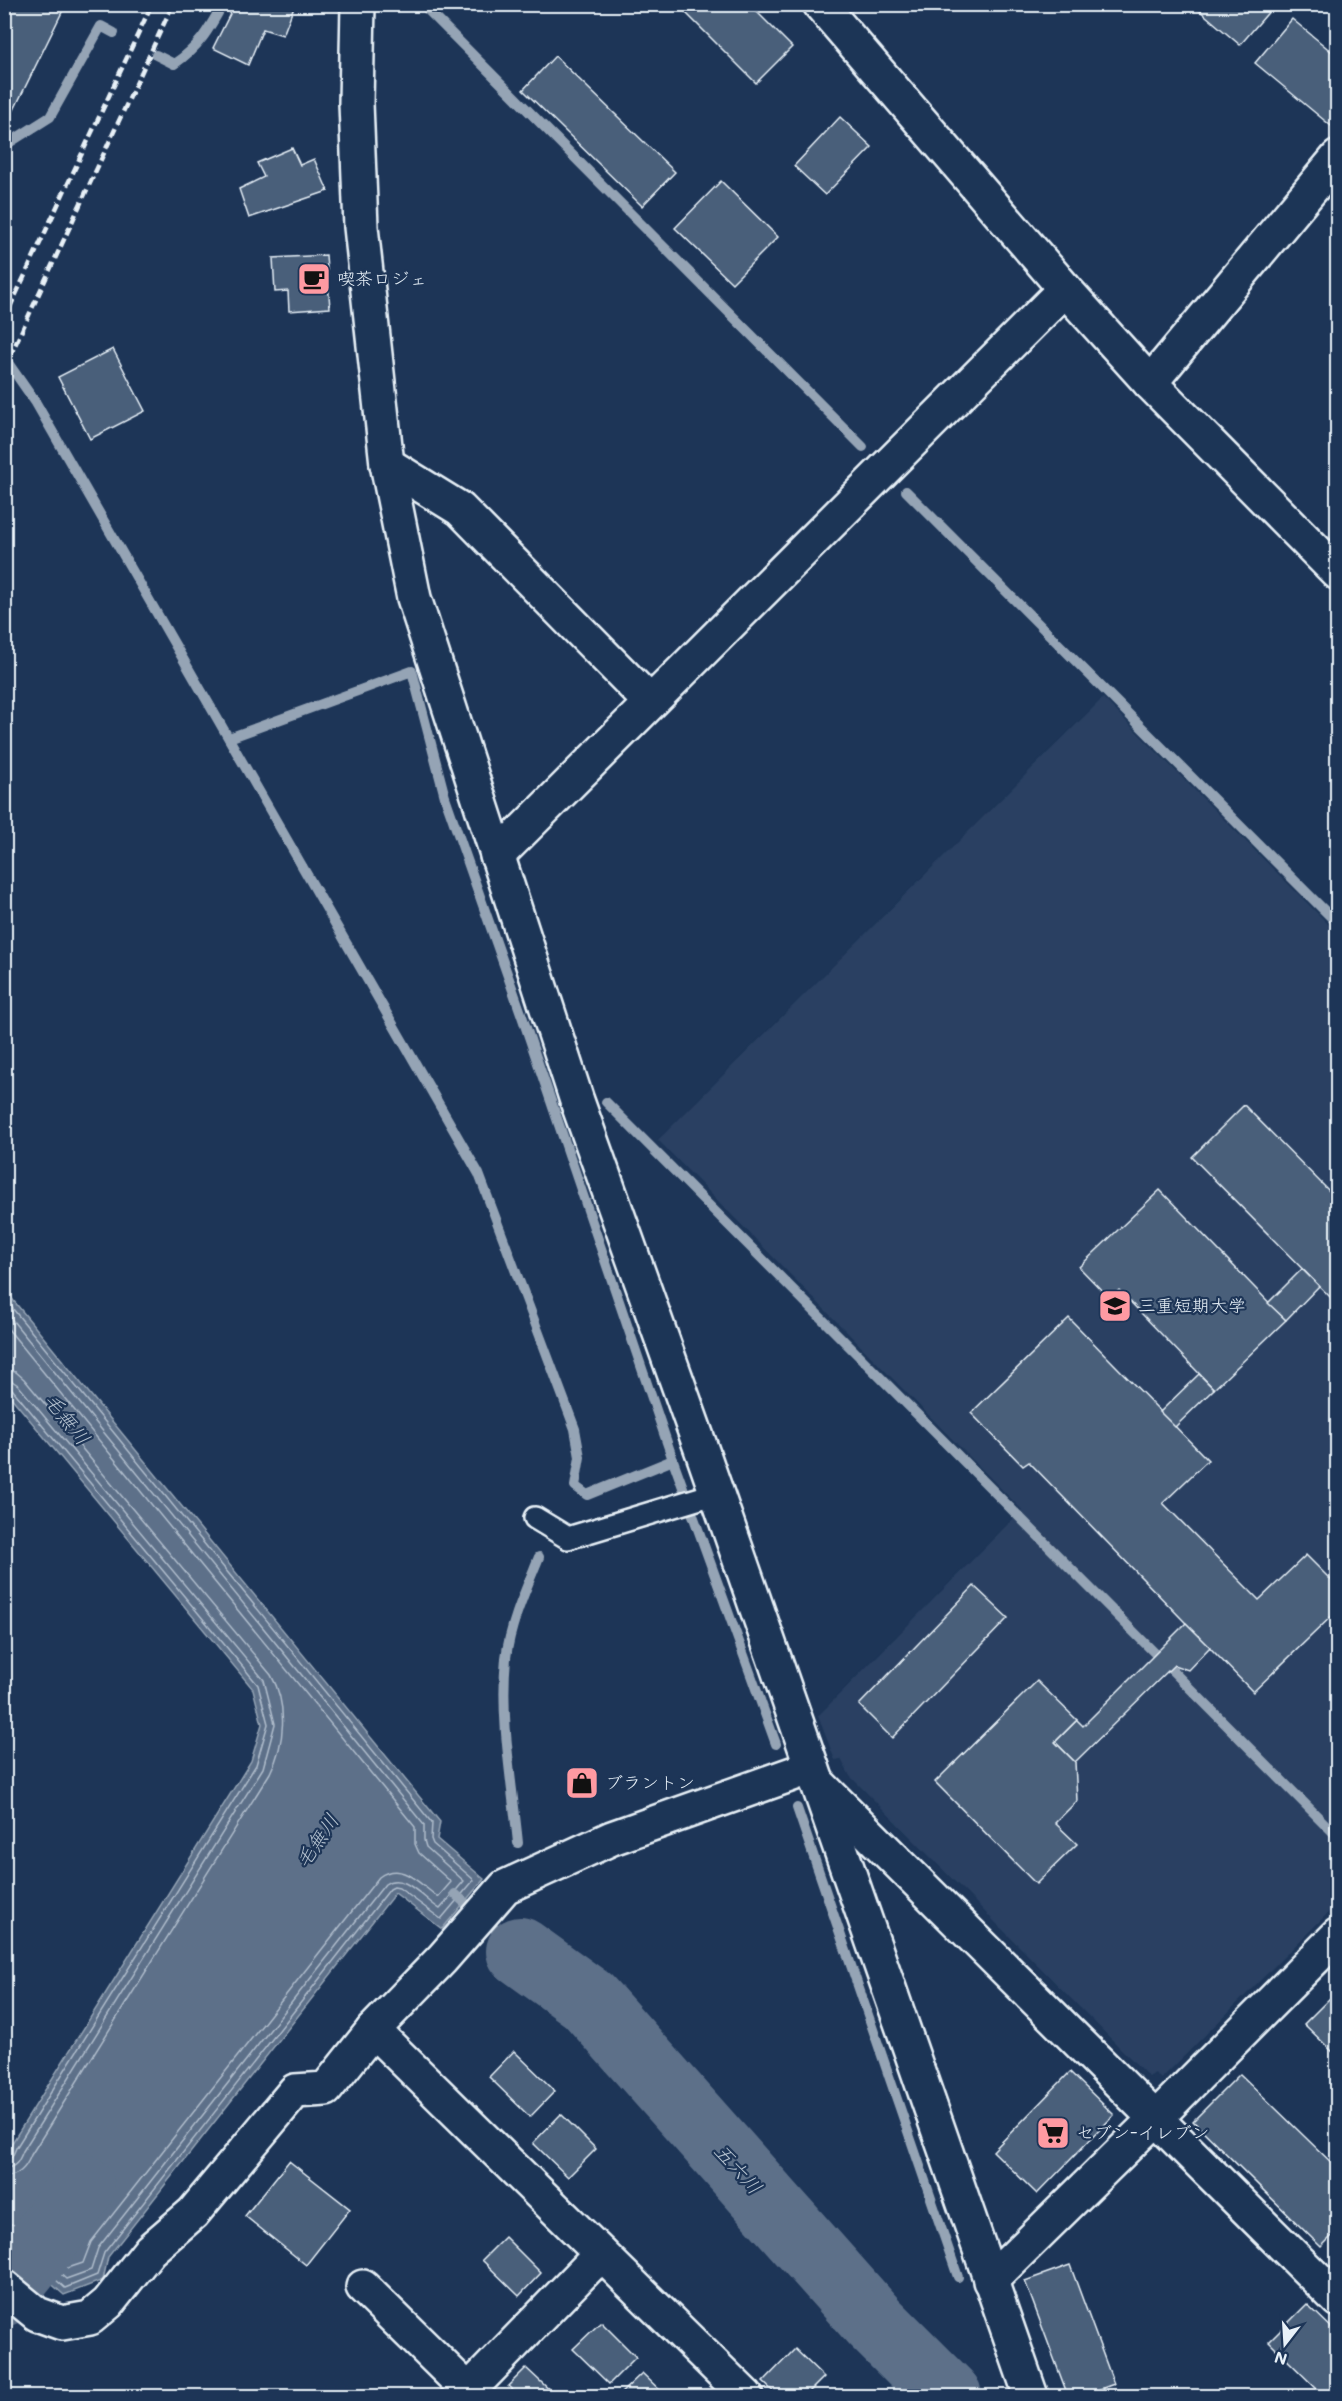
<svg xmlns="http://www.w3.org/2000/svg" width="1342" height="2401" font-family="Mali,'Klee One',sans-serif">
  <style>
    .built { fill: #2a4162 }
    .water { fill: #5d7089; stroke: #95a4b5; stroke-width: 1.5 }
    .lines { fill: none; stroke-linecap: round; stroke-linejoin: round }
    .shore { stroke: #b0bdcc; stroke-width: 1.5 }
    .stream { stroke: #95a4b5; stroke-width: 10 }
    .river { stroke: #5d7089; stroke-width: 68 }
    .building { fill: #495e7a; stroke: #e8f1f8; stroke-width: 1.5 }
    .service-casing { stroke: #e8f1f8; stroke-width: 26 }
    .minor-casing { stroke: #e8f1f8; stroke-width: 38 }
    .tertiary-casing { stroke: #e8f1f8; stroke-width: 38 }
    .service { stroke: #1d3557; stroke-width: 21 }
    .minor { stroke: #1d3557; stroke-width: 33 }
    .tertiary { stroke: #1d3557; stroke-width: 33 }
    .rail { stroke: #e8f1f8; stroke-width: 4.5; stroke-dasharray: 9 4.5; stroke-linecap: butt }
    .labels { text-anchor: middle; stroke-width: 4.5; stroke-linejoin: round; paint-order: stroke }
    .poi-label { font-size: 18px; fill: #e8f1f8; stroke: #1d3557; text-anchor: start }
    .water-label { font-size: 20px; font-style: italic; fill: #b7c4d1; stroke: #1d3557 }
  </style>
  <rect width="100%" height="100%" fill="#1d3557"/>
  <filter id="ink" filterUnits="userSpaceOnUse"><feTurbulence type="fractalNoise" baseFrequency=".0167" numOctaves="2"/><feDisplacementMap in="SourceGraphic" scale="12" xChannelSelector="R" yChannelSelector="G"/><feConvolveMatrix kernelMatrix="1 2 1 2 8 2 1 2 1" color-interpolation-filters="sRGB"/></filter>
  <g filter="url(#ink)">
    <polygon class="built" points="1103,698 1337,933 1337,1904 1161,2079 1155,2073 1149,2077 850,1776 841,1759 835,1760 818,1716 1022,1510 658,1140"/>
    <polygon class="water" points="4,1289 440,1822 437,1839 484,1879 442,1929 395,1893 108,2257 103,2280 64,2295 5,2243 5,2162 10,2146 251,1761 262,1724 253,1689 5,1390"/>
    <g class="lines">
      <g class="shore">
        <polyline points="4,1298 432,1823 431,1839 433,1844 474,1880 441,1919 399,1888 394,1887 390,1889 104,2253 97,2275 65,2288 11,2240 4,2239"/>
        <path d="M4,1310l420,515v15l2,7 38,34 -24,28c-16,-9 -36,-38 -55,-25l-287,364 -7,22 -25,9 -51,-45 -11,-3"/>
        <path d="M4,1324l411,503v17l4,9 32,29 -13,15c-18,-12 -36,-37 -59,-20l-288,365 -8,21 -15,5 -47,-41 -17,-5"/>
        <path d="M4,1370l12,2 8,7 247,296c17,29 14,69 -1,98l-239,382c-5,13 -12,21 -27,22"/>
        <path d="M4,1379l8,2 6,4 246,295 11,44 -12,44 -240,383c-4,10 -7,17 -19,17"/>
        <polyline points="4,1387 12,1389 258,1685 268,1724 256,1765 16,2148 12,2157 4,2160"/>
      </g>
      <g class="stream">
        <polyline points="422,4 863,447"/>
        <path d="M156,55l18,9c25,-17 34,-33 49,-60"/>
        <polyline points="4,146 50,117 101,26 114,33"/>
        <polyline points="4,357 36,403 479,1174 575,1429 580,1457 575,1486 587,1495 673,1460"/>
        <polyline points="906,491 1338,924"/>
        <polyline points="229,738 412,671 445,797 523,1019 673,1460 776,1744"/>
        <polyline points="606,1102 1338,1837"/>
        <polyline points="797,1808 958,2277"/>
        <path d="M518,1843c-6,-61 -18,-124 -12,-185 4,-34 20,-69 33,-101"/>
        <polyline points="455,1894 520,1951"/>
      </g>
      <g class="river">
        <polyline points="520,1951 588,2000 873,2321 948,2396"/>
        <polyline points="4,2292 38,2250 81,2187"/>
      </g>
    </g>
    <g class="building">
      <polygon points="10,4 66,4 7,124 4,123 4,15"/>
      <polygon points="235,4 295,4 283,35 263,29 248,65 213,48"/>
      <polygon points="677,4 749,4 792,47 756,83"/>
      <polygon points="1192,4 1268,4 1272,8 1240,45"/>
      <polygon points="1292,19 1338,57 1336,130 1255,63"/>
      <polygon points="555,56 675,172 642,206 523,90"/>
      <polygon points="840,117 872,147 825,195 794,166"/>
      <polygon points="292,148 300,165 314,159 328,191 249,218 239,189 264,177 257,163"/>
      <polygon points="721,181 778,237 732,283 675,228"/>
      <polygon points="326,255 330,308 289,311 288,291 275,292 273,258"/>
      <polygon points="113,349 145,411 90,439 58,377"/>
      <polygon points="1244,1105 1338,1200 1338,1305 1192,1157"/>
      <polygon points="1160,1190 1286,1320 1214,1389 1119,1290 1110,1299 1079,1267"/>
      <polygon points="1302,1269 1319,1286 1286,1320 1268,1303"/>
      <polygon points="1069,1318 1208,1460 1163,1503 1259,1600 1306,1555 1338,1587 1338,1610 1253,1692 1029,1462 1023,1466 971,1413"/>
      <polygon points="1199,1374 1214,1389 1175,1427 1160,1412"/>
      <polygon points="974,1586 1008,1618 892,1738 859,1705"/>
      <polygon points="1186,1623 1210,1647 1188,1670 1174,1665 1075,1762 1055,1742 1077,1720 1083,1726"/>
      <polygon points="1037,1681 1077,1720 1055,1742 1075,1762 1077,1801 1055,1823 1077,1844 1036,1884 935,1782"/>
      <polygon points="1336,1992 1338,1994 1338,2057 1304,2024"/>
      <polygon points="514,2051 555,2091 530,2117 489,2077"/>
      <polygon points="1070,2072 1114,2115 1037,2194 993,2151"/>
      <polygon points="1240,2074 1338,2169 1338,2230 1321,2247 1193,2121"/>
      <polygon points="561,2114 596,2149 568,2177 533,2143"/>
      <polygon points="289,2161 350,2209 306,2265 245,2216"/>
      <polygon points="505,2237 541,2273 519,2296 482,2260"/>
      <polygon points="1070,2265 1114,2384 1081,2396 1068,2396 1025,2281"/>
      <polygon points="1307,2304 1338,2334 1338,2396 1324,2396 1269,2342"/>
      <polygon points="601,2322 636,2357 609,2384 573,2349"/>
      <polygon points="795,2349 824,2377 805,2396 778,2396 763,2382"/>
      <polygon points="526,2368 556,2396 519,2396 508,2386"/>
      <polygon points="642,2373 666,2396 618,2396"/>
    </g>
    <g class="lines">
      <defs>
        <polyline id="service" points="535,1518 568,1538 717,1493"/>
        <g id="minor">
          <polyline points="820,4 1065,289 1150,383 1338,573"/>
          <polyline points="1150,383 1338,157"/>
          <polyline points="387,464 460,509 650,702"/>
          <polyline points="497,856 1065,289"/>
          <polyline points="817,1782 1338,2300"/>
          <polyline points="373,2030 746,2396"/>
          <polyline points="990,2281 1155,2119 1338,1935"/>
          <polyline points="4,2287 37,2314 62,2323 90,2318 108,2303 150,2250 193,2213 295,2091 326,2089 373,2030 442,1959 505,1887 612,1838 812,1767"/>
          <polyline points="363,2287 474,2396"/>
          <polyline points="468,2391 601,2254"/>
        </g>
        <polyline id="tertiary" points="358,4 356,103 361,227 387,464 414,598 577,1101 703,1454 1031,2396"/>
      </defs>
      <use href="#service" class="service-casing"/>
      <use href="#minor" class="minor-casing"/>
      <use href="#tertiary" class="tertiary-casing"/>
      <use href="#service" class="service"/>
      <use href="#minor" class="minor"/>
      <use href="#tertiary" class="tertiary"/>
      <g class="rail">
        <polyline points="4,320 152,4"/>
        <polyline points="4,369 173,4"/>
      </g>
    </g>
  </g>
  <defs>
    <symbol id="cafe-square" viewBox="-11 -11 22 22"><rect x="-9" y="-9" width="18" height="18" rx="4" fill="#ff9aa2" stroke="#1d3557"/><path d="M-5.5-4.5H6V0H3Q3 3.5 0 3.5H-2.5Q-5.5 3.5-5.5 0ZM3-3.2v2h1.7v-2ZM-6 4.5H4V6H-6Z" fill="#111"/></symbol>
    <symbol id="university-square" viewBox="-11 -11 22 22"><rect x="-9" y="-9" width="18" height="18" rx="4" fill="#ff9aa2" stroke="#1d3557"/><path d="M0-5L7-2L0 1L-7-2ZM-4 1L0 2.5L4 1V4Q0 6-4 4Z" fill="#111"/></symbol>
    <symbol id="shop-square" viewBox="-11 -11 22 22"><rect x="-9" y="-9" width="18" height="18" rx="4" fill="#ff9aa2" stroke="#1d3557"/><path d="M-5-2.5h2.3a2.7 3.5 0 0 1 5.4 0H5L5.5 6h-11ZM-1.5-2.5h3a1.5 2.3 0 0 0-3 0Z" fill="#111"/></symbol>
    <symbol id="supermarket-square" viewBox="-11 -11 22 22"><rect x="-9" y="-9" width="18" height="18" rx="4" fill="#ff9aa2" stroke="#1d3557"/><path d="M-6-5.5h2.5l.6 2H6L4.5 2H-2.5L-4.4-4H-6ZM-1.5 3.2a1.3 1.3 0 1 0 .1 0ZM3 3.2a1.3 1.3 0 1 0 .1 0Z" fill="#111"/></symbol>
  </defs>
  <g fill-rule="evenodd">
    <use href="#cafe-square" x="295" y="260" width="38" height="38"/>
    <use href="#university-square" x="1096" y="1287" width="38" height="38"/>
    <use href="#shop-square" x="563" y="1764" width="38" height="38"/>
    <use href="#supermarket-square" x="1034" y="2114" width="38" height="38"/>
  </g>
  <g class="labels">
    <g class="poi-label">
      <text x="337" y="285">喫茶ロジェ</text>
      <text x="1138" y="1312">三重短期大学</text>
      <text x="605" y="1789">ブラントン</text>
      <text x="1076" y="2139">セブン-イレブン</text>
    </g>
    <g class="water-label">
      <text transform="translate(67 1419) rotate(51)" y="7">毛無川</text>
      <text transform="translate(317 1841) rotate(-56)" y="7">毛無川</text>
      <text transform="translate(738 2169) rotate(48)" y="7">五六川</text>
    </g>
  </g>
  <rect width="1342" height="2401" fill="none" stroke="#1d3557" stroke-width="24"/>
  <rect x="12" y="12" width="1318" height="2377" fill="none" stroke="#e8f1f8" stroke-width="2" filter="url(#ink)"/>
  <g transform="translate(1285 2344) rotate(197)" stroke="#1d3557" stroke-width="4.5" paint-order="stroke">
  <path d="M0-4.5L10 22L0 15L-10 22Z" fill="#e8f1f8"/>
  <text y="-9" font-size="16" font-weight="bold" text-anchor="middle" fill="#e8f1f8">N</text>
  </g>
</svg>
